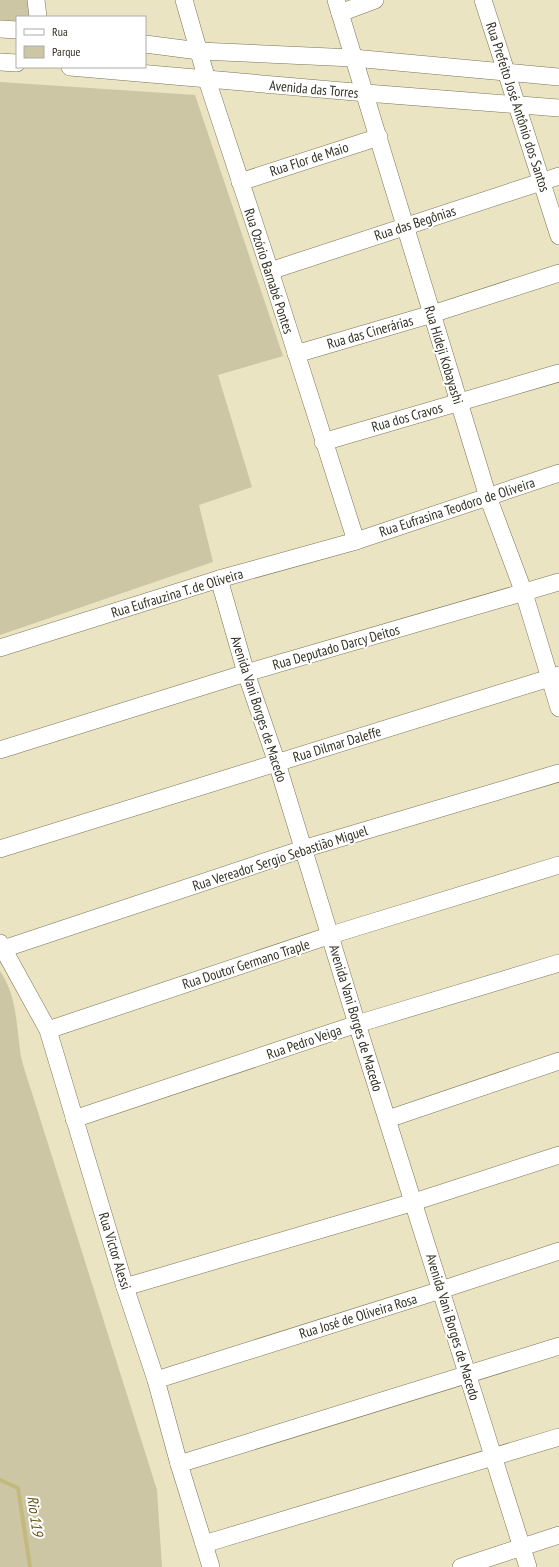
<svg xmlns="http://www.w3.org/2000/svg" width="559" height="1567" font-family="'PT Sans Narrow',sans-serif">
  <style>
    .green { fill: #cdc6a4 }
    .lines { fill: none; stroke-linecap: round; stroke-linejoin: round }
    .stream { stroke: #c3b87e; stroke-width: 4 }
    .minor-casing { stroke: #7a7456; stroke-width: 18 }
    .minor { stroke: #fff; stroke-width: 17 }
    .labels { text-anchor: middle; stroke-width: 4; stroke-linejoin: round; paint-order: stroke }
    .street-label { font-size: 14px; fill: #323023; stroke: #fff }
    .water-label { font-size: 15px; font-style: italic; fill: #5e520b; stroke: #fff }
  </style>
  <rect width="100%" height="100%" fill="#eae4c2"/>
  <g class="green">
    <polygon points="0,0 28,0 30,13 27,17 17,17 17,21 0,20"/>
    <polygon points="0,82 195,95 283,356 218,375 252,487 199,505 213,562 0,635"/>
    <path d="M0,971c18,27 16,55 21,86 3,12 7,24 11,36l125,397 5,77h-162z"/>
  </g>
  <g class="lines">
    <polyline class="stream" points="0,1480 18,1488 30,1567"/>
    <defs>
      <g id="minor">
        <polyline points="36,0 38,17"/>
        <polyline points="184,0 207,80 270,271 356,541"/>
        <polyline points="336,0 488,497 524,593 559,708"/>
        <polyline points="483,0 559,236"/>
        <polyline points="340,13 375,0"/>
        <polyline points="0,29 17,30"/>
        <polyline points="145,44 199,51 353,58 559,77"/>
        <polyline points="0,62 17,63"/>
        <polyline points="70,67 366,93 559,108"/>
        <polyline points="240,182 379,137"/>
        <polyline points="270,271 559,176"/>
        <polyline points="296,354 432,314 559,273"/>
        <polyline points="323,442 559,373"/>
        <polyline points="219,579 246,673 277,763 357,1024 528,1567"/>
        <polyline points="0,648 219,579 356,541 559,473"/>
        <polyline points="0,750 246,673 559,582"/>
        <polyline points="0,849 559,675"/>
        <polyline points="0,943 48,1030 125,1287 156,1380 179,1464 211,1567"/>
        <polyline points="3,949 303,849 559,773"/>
        <polyline points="48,1030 331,935 559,865"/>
        <polyline points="74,1119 357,1024 559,963"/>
        <polyline points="388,1119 559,1061"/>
        <polyline points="125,1287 414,1202 559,1155"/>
        <polyline points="156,1380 441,1290 559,1251"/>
        <polyline points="179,1464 559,1346"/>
        <polyline points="204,1544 559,1437"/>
        <polyline points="461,1567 559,1535"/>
      </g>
    </defs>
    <use href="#minor" class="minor-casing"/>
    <use href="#minor" class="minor"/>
  </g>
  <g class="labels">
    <g class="street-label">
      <text transform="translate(314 89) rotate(5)" y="5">Avenida das Torres</text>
      <text transform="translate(518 107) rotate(72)" y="5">Rua Prefeito José Antônio dos Santos</text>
      <text transform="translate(309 159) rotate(-18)" y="5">Rua Flor de Maio</text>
      <text transform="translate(415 223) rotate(-18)" y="5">Rua das Begônias</text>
      <text transform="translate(269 271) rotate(72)" y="5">Rua Ozório Barnabé Pontes</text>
      <text transform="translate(370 332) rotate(-16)" y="5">Rua das Cinerárias</text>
      <text transform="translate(444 355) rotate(73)" y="5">Rua Hideji Kobayashi</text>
      <text transform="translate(407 417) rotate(-16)" y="5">Rua dos Cravos</text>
      <text transform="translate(457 507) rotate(-18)" y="5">Rua Eufrasina Teodoro de Oliveira</text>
      <text transform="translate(177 593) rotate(-17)" y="5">Rua Eufrauzina T. de Oliveira</text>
      <text transform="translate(336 647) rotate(-16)" y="5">Rua Deputado Darcy Deitos</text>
      <text transform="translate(259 709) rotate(72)" y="5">Avenida Vani Borges de Macedo</text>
      <text transform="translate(337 744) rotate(-17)" y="5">Rua Dilmar Daleffe</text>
      <text transform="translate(280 858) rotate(-18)" y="5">Rua Vereador Sergio Sebastião Miguel</text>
      <text transform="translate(246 964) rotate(-18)" y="5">Rua Doutor Germano Traple</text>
      <text transform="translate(356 1018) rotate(73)" y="5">Avenida Vani Borges de Macedo</text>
      <text transform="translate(304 1042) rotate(-19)" y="5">Rua Pedro Veiga</text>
      <text transform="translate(115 1251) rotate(73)" y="5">Rua Victor Alessi</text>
      <text transform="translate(358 1316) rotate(-17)" y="5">Rua José de Oliveira Rosa</text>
      <text transform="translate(453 1327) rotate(73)" y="5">Avenida Vani Borges de Macedo</text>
    </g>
    <g class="water-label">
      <text transform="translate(35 1516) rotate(82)" y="5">Rio 119</text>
    </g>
  </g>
  <rect x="16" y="16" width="130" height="52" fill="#ffffff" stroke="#adaca7"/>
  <rect x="24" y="29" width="20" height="6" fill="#ffffff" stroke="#adaca7"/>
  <text x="52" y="36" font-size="12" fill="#323023">Rua</text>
  <rect x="24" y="46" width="20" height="12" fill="#cdc6a4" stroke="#adaca7"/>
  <text x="52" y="56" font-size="12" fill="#323023">Parque</text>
</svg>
